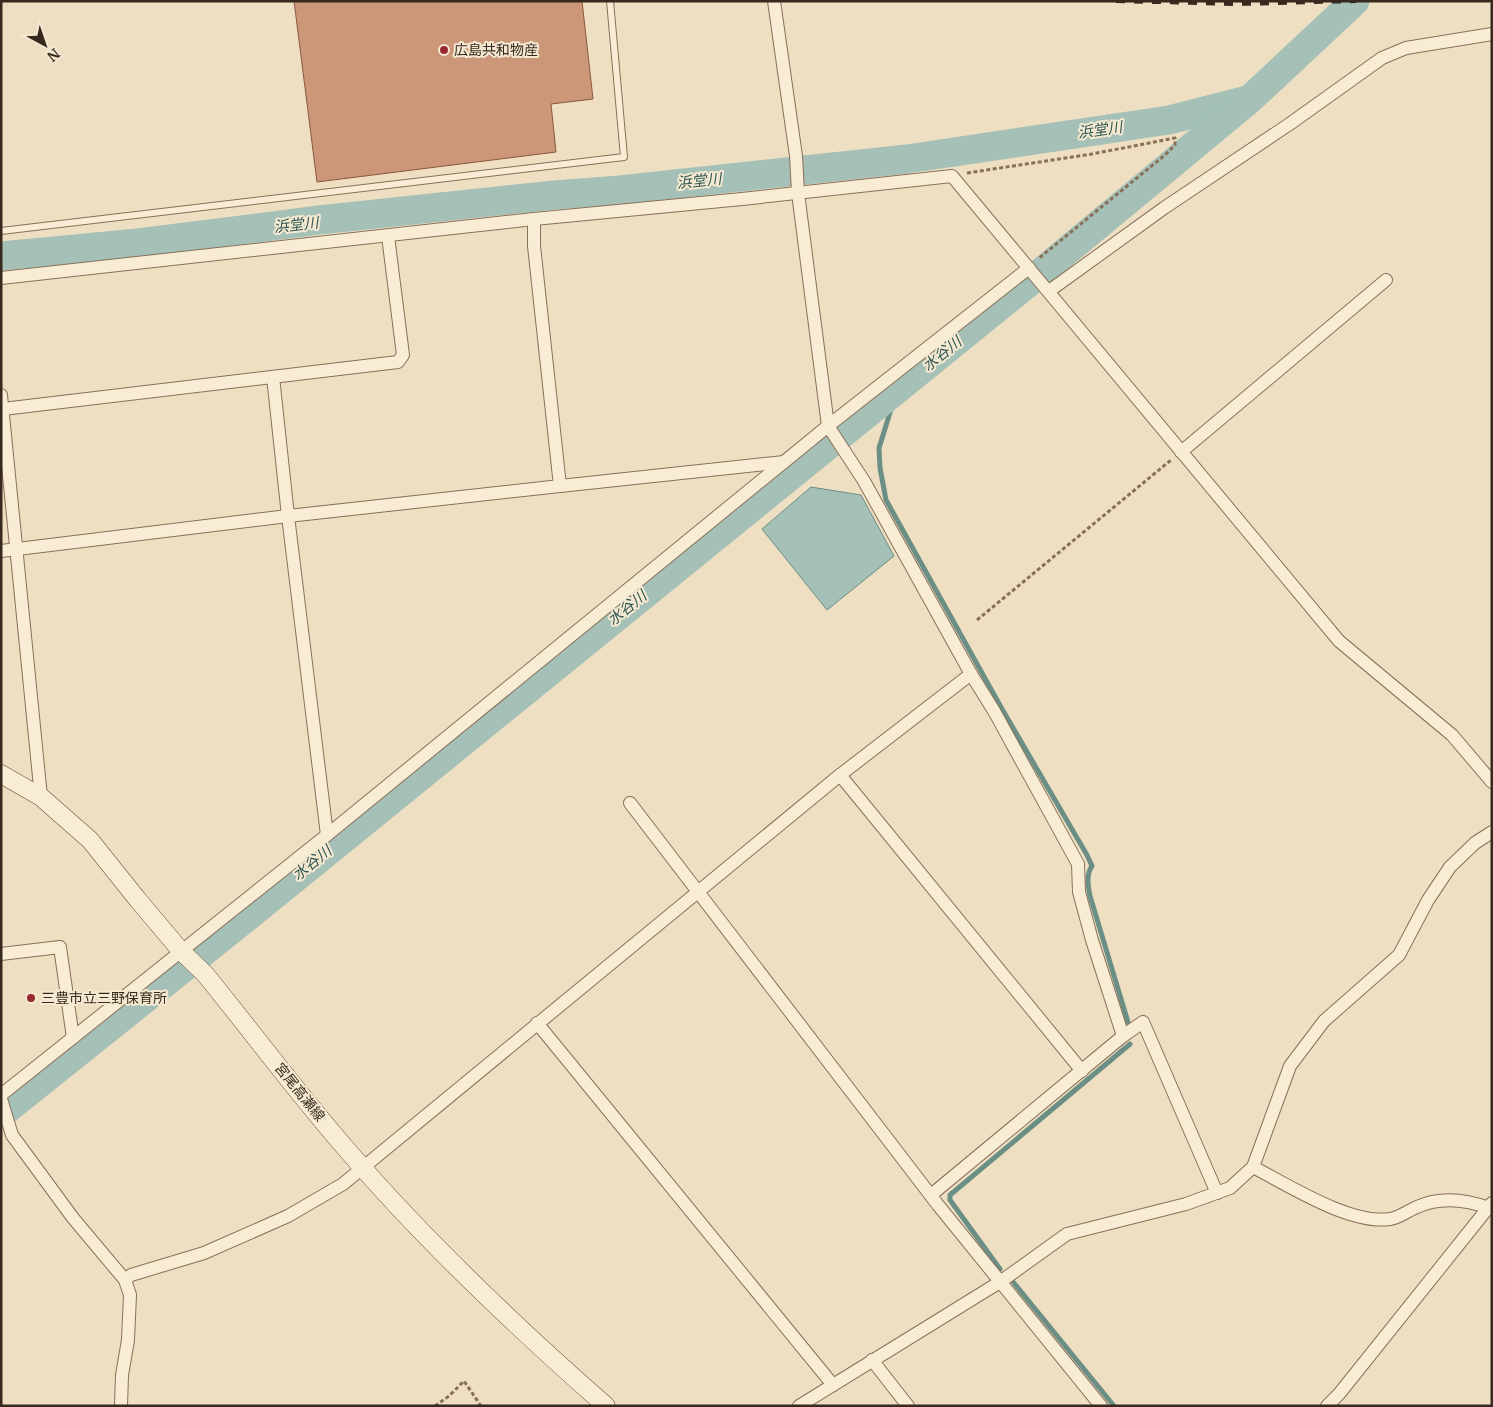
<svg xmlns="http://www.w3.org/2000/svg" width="1493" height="1407" font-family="Merriweather,'Noto Sans JP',serif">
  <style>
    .water { fill: #a4c0b7; stroke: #6b8f84 }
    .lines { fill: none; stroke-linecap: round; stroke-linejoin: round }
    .stream { stroke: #6b8f84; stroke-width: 5 }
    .river { stroke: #a4c0b7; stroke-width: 29 }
    .building { fill: #cc9778; stroke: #87583f }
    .lane-casing { stroke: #887059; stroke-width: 8 }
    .street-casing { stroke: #887059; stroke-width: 14 }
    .secondary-casing { stroke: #69513c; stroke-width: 19 }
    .path { stroke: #887059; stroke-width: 3; stroke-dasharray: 4 2.5; stroke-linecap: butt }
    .lane { stroke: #f9ecd5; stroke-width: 6 }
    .street { stroke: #f9ecd5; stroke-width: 12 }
    .secondary { stroke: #f9ecd5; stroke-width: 18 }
    .rail { stroke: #37291d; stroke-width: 4; stroke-dasharray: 9 9; stroke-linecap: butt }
    .poi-dot { fill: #972930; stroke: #f5e9d2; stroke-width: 2 }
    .labels { text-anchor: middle; stroke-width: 4; stroke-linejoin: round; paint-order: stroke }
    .poi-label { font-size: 14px; fill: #37291d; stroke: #f5e9d2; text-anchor: start }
    .street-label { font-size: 14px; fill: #37291d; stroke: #f5e9d2 }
    .water-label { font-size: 15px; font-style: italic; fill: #2d5752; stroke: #f5e9d2 }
  </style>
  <rect width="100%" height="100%" fill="#eedfc2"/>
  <polygon class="water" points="811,487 861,495 894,556 827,610 762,529"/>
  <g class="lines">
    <g class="stream">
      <path d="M897,390l-18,58 1,20 6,32 116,209 85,146 5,11c-6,8 -4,20 -2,30l38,126"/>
      <polyline points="1000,1269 950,1200 950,1195 1130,1044"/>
      <polyline points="1014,1283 1114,1406"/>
    </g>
    <g class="river">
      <polyline points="1,256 138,243 319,220 554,195 620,190 907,159 1169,120 1243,101"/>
      <polyline points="1,1114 237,925 1028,283 1250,99 1355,1"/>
    </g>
  </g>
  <polygon class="building" points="294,1 582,1 593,99 551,104 556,152 317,182"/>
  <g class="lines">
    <defs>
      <polyline id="lane" points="1,231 624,157 610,1"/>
      <g id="street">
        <polyline points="774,1 796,156 798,193 828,426 864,481 971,674 994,711 1078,864 1079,892 1092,940 1123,1036"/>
        <polyline points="1,278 534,219 742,199 952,176 1339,641 1452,735 1492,782"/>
        <polyline points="1049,291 1164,208 1291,123 1382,58 1406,48 1492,34"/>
        <polyline points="1,395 41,797"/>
        <polyline points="3,409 398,362 403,355 388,236"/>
        <polyline points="1181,452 1386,280"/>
        <polyline points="560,486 784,462"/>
        <polyline points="1,551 288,516 273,377"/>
        <polyline points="840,775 1082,1071"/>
        <polyline points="630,803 938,1205 1101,1406"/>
        <polyline points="327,835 288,516 560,486 534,246 534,219"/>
        <polyline points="1,954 60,947 73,1038"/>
        <polyline points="537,1023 833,1385"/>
        <polyline points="1,1095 327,835 828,426 1029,268"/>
        <polyline points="1,1099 12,1135 73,1218 125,1280 130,1295 128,1340 122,1375 121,1406"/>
        <path d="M1253,1167c35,18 97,58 137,52 9,-1 19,-9 27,-12 24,-11 51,-7 75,2"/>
        <polyline points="931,1195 1123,1036 1143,1022 1217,1193"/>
        <polyline points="125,1280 131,1275 204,1253 288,1216 343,1184 840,775 971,674"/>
        <polyline points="872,1360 908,1406"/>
        <polyline points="799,1406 1000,1282 1067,1234 1186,1204 1230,1188 1253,1167 1290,1066 1324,1021 1399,955 1428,900 1450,867 1475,843 1492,832"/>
        <polyline points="1327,1406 1339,1394 1492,1203"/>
      </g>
      <path id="secondary" d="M1,774l40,23 49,43 48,60 43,51 24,23c48,59 93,120 143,177 79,92 167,175 258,255"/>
    </defs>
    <use href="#lane" class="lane-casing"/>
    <use href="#street" class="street-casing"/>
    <use href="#secondary" class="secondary-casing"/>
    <g class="path">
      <polyline points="967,173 1092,154 1175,138 1175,145 1165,155 1038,259"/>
      <polyline points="977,620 1171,460"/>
      <polyline points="435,1406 449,1396 464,1381 481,1406"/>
    </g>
    <use href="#lane" class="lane"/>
    <use href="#street" class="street"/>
    <use href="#secondary" class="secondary"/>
    <polyline class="rail" points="1116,1 1237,4 1356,1"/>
  </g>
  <g class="poi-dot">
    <circle cx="444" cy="50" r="5"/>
    <circle cx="31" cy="998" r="5"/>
  </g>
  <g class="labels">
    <g class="poi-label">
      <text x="454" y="55">広島共和物産</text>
      <text x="41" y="1003">三豊市立三野保育所</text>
    </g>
    <g class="street-label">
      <text transform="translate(300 1092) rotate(51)" y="5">宮尾高瀬線</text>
    </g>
    <g class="water-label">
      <text transform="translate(1100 130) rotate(-8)" y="5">浜堂川</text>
      <text transform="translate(699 181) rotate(-6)" y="5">浜堂川</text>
      <text transform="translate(296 225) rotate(-6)" y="5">浜堂川</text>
      <text transform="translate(942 354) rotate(-39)" y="5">水谷川</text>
      <text transform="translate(627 608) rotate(-39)" y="5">水谷川</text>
      <text transform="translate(312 863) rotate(-39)" y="5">水谷川</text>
    </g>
  </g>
  <rect width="1493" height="1407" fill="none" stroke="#37291d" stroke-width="5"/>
  <g transform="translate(45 45) rotate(140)" stroke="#f5e9d2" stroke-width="4" paint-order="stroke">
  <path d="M0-4L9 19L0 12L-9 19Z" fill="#37291d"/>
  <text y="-8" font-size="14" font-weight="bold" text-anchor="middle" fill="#37291d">N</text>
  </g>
</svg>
